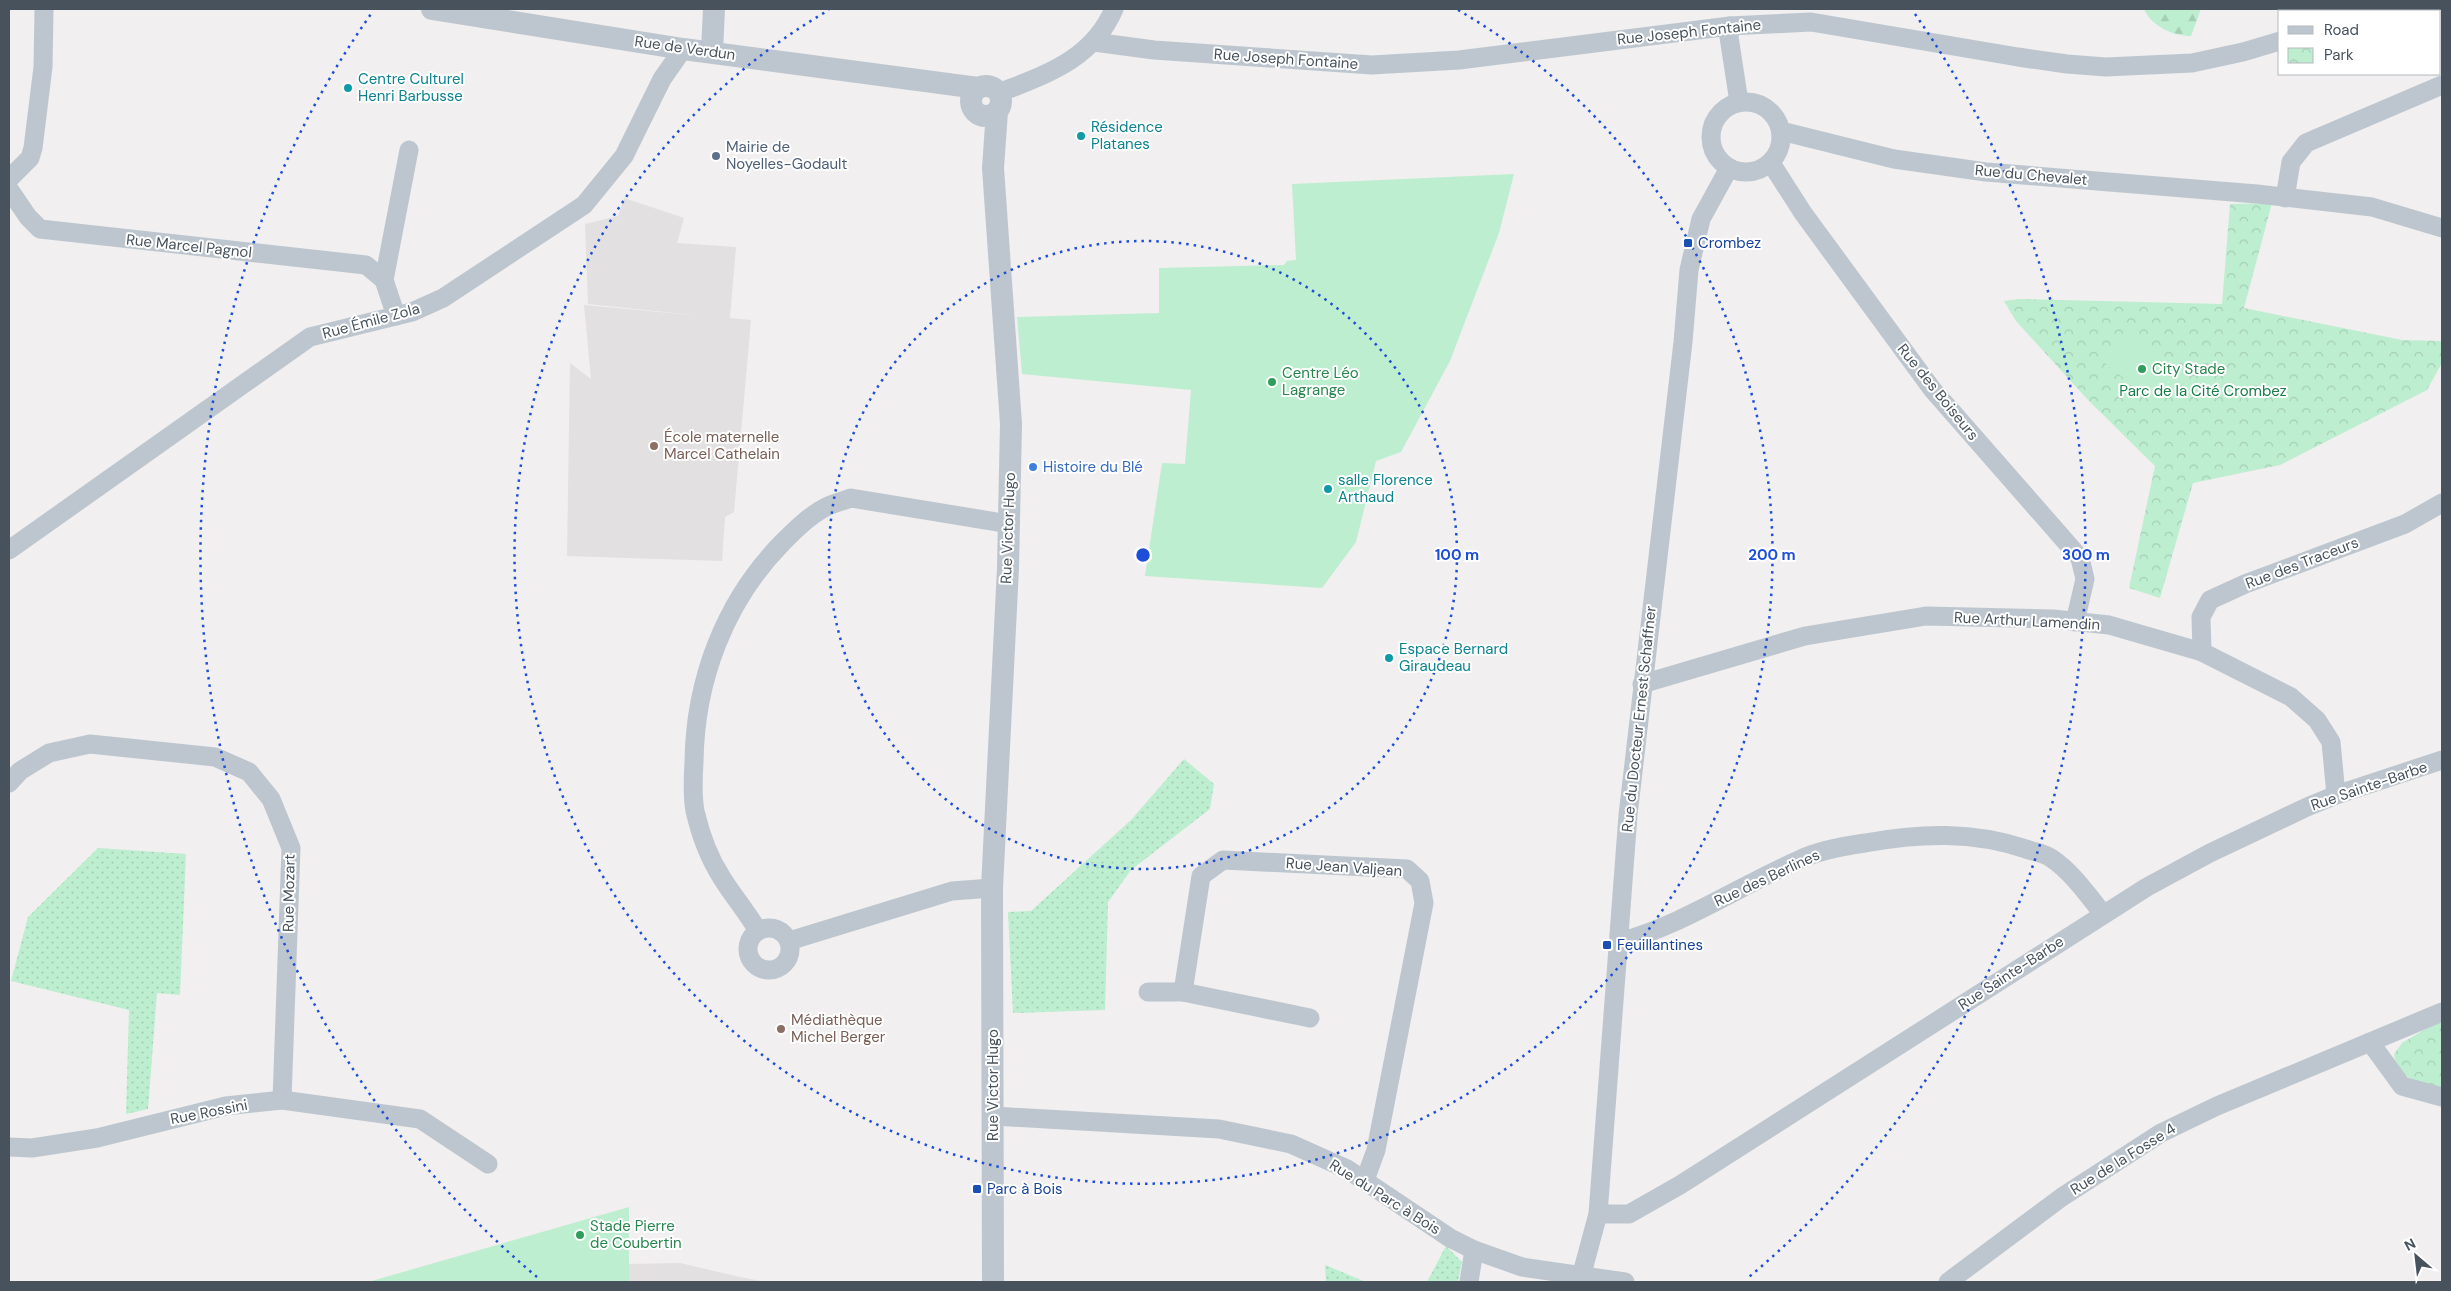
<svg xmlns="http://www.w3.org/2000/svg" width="2451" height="1291" font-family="'DM Sans',sans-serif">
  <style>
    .education { fill: #e2e0e1 }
    .grass { fill: url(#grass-dots) }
    .forest { fill: url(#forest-firs) }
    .park { fill: url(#park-crowns) }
    .garden { fill: #beeed0 }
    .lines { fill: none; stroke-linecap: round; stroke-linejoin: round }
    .minor { stroke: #bdc6ce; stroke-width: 19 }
    .tertiary { stroke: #bdc6ce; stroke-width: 22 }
    .ring { fill: none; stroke: #1d4ed8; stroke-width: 2.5; stroke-dasharray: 2.5 5 }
    .culture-dot { fill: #0f9aa8; stroke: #fff; stroke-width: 2 }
    .service-dot { fill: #5c6f8a; stroke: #fff; stroke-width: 2 }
    .transit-dot { fill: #1a4fb4; stroke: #fff; stroke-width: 2 }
    .leisure-dot { fill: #2e9e5b; stroke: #fff; stroke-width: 2 }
    .education-dot { fill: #8d6e63; stroke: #fff; stroke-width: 2 }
    .shop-dot { fill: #3f7fe0; stroke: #fff; stroke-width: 2 }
    .labels { text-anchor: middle; stroke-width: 4; stroke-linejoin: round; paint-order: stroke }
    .street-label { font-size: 15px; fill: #47525c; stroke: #fff }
    .culture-label { font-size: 15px; fill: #0d838f; stroke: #fff; text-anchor: start }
    .service-label { font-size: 15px; fill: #4e5e75; stroke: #fff; text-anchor: start }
    .transit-label { font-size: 15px; fill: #164399; stroke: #fff; text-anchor: start }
    .leisure-label { font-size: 15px; fill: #27864d; stroke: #fff; text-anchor: start }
    .park-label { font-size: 15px; fill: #187d49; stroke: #fff }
    .education-label { font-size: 15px; fill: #785e54; stroke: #fff; text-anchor: start }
    .shop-label { font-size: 15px; fill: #366cbe; stroke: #fff; text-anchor: start }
    .centre { fill: #1d4ed8; stroke: #fff; stroke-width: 2.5 }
    .ring-label { font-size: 15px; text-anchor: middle; font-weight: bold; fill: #1d4ed8; stroke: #fff; stroke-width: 4; stroke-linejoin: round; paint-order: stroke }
  </style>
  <defs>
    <pattern id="grass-dots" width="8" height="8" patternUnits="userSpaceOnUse" patternTransform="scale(1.25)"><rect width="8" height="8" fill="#beeed0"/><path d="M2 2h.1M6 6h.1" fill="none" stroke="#a5ceb5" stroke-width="1.8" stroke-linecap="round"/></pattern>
    <pattern id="forest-firs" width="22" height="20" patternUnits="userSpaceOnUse" patternTransform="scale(1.25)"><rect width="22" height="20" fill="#beeed0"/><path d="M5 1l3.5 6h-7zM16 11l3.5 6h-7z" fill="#a5ceb5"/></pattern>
    <pattern id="park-crowns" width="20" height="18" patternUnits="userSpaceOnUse" patternTransform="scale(1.25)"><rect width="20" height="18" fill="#beeed0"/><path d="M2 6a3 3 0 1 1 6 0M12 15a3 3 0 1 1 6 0" fill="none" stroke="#a5ceb5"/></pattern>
  </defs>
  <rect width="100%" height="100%" fill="#f1efef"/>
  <g class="education">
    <polygon points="624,198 684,218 677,243 736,247 730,318 751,320 734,512 725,517 722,561 567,556 570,363 591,379 584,305 703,316 588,304 585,224 618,216"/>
    <polygon points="680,1263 740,1277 766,1282 629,1282 629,1264"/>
  </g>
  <g class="grass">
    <polygon points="1184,759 1214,784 1210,809 1131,870 1108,902 1105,1010 1013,1013 1008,912 1031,911 1131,820"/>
    <polygon points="98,848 186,854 180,995 157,993 148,1109 126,1114 129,1010 11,981 28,917"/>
    <polygon points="1446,1246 1462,1262 1458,1282 1427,1282"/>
    <polygon points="1325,1265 1366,1282 1326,1282"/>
  </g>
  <path class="forest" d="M2144,9h57l-10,27c-18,0 -40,-10 -47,-27z"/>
  <g class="park">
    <polygon points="2272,203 2244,308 2402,340 2442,341 2442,363 2427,390 2280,465 2193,483 2160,598 2129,588 2155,466 2088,400 2016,321 2004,301 2019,299 2222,304 2230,204"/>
    <path d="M2442,1019v69c-22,-6 -45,-8 -48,-34l8,-11z"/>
  </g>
  <g class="garden">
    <polygon points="1514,174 1499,233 1450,361 1401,452 1376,461 1356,542 1322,588 1145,576 1162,463 1185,464 1191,390 1022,374 1017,317 1159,313 1159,268 1284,265 1287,261 1296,260 1292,184"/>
    <polygon points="2125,332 2182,376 2159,406 2102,361"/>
    <polygon points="629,1207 629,1282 368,1282"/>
  </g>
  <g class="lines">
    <g class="minor">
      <polyline points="2350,11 2355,9"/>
      <polyline points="1730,26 1729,37 1739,102"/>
      <polyline points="1094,42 1154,50 1372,65 1459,60 1730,26 1811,22 2018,57 2067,64 2106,67 2192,63 2243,52 2280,41"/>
      <path d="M999,93c47,-19 93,-33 115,-84"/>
      <circle cx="1746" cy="137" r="35"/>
      <polyline points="1781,131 1894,159 1986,172 2257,194 2372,207 2442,228"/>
      <polyline points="1771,163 1803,213 1932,389 2080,558 2085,579 2075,622"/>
      <polyline points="9,179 30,158 33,148 43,67 44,9"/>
      <polyline points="9,189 28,217 40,229 366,265 384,280"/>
      <polyline points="2285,198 2291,162 2306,143 2442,85"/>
      <polyline points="396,316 384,280 409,150"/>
      <polyline points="9,550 310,337 412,312 443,298 584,205 624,156 662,79 683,49"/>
      <polyline points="2202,652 2201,617 2210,600 2245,584 2405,524 2442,503"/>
      <polyline points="1642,684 1805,636 1926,616 2053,619 2109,625 2202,652 2291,697 2317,720 2331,742 2336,795"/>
      <polyline points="9,783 20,771 49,753 90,744 215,757 249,772 271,799 291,848 282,1100"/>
      <circle cx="769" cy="949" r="21"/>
      <path d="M758,931c-11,-19 -25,-35 -36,-53 -13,-20 -22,-45 -27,-67 -3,-16 -2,-33 -1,-49 1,-82 31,-161 88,-219 13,-13 28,-28 44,-36 8,-4 17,-6 25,-9l158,26"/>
      <polyline points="789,941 952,891 992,888"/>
      <path d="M1619,942c64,-17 120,-56 180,-82 20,-10 44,-14 66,-17 55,-10 108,-12 161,6 8,3 18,4 25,9 20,13 37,37 52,56"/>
      <polyline points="1148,992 1183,992 1201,876 1223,860 1407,869 1420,881 1424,903 1376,1150 1365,1180"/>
      <polyline points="1183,992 1310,1018"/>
      <polyline points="2370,1042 2402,1086 2442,1097"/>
      <polyline points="993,1116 1219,1129 1291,1144 1347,1169 1450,1238 1474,1250 1522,1267 1625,1282"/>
      <polyline points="9,1147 32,1148 97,1138 226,1106 282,1100 420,1119 488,1164"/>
      <polyline points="1598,1214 1629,1214 1680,1185 2147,887 2210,853 2307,807 2336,795 2442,760"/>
      <polyline points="1581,1277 1598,1214 1628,815 1683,342 1689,270 1701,219 1729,168"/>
      <polyline points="1469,1282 1474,1250"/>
      <polyline points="1948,1282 2062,1197 2161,1133 2217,1106 2442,1012"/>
    </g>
    <g class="tertiary">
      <polyline points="432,9 683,49 978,88"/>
      <polyline points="712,51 714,9"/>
      <circle cx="986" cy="101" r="15"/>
      <polyline points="993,1282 992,888 1008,568 1011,424 993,168 997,111"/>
    </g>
  </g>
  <g class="ring">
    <circle cx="1143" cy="555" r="314"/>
    <path d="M1458 10A629 629 0 1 1 829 10"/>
    <path d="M537 1277A943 943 0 0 1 371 14M1915 14A943 943 0 0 1 1749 1277"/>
  </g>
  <g class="culture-dot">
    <circle cx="348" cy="88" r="5"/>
    <circle cx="1081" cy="136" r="5"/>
    <circle cx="1328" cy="489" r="5"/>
    <circle cx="1389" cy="658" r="5"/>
  </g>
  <circle class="service-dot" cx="716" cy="156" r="5"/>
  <g class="transit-dot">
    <rect x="1683" y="238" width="10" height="10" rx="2.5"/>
    <rect x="1602" y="940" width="10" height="10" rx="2.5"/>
    <rect x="972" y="1184" width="10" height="10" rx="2.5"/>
  </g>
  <g class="leisure-dot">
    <circle cx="2142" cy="369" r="5"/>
    <circle cx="1272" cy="382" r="5"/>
    <circle cx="580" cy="1235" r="5"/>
  </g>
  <g class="education-dot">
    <circle cx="654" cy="446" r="5"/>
    <circle cx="781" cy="1029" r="5"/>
  </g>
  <circle class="shop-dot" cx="1033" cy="467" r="5"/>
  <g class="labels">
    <g class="street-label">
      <text transform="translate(1689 32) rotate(-6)" y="5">Rue Joseph Fontaine</text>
      <text transform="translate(685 48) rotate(8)" y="5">Rue de Verdun</text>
      <text transform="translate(1286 59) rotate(4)" y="5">Rue Joseph Fontaine</text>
      <text transform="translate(2031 175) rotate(5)" y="5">Rue du Chevalet</text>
      <text transform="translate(189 246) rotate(6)" y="5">Rue Marcel Pagnol</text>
      <text transform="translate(371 321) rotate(-15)" y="5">Rue Émile Zola</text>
      <text transform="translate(1938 392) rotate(51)" y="5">Rue des Boiseurs</text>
      <text transform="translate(1008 528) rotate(-88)" y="5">Rue Victor Hugo</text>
      <text transform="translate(2302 563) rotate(-21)" y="5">Rue des Traceurs</text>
      <text transform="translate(2027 621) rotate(3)" y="5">Rue Arthur Lamendin</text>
      <text transform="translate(1639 719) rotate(-84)" y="5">Rue du Docteur Ernest Schaffner</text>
      <text transform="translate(2369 786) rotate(-19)" y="5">Rue Sainte-Barbe</text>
      <text transform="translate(1344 867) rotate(4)" y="5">Rue Jean Valjean</text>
      <text transform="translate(1767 878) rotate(-25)" y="5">Rue des Berlines</text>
      <text transform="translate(289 893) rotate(-89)" y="5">Rue Mozart</text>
      <text transform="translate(2011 973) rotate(-33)" y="5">Rue Sainte-Barbe</text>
      <text transform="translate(993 1085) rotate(-90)" y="5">Rue Victor Hugo</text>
      <text transform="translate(209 1112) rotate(-11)" y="5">Rue Rossini</text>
      <text transform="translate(2123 1159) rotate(-32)" y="5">Rue de la Fosse 4</text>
      <text transform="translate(1385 1197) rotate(32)" y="5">Rue du Parc à Bois</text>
    </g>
    <g class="culture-label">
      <text x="358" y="84">Centre Culturel<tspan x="358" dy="17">Henri Barbusse</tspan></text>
      <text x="1091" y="132">Résidence<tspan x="1091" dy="17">Platanes</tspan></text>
      <text x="1338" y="485">salle Florence<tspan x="1338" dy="17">Arthaud</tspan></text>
      <text x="1399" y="654">Espace Bernard<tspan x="1399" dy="17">Giraudeau</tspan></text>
    </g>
    <g class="service-label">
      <text x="726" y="152">Mairie de<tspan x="726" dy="17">Noyelles-Godault</tspan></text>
    </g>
    <g class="transit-label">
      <text x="1698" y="248">Crombez</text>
      <text x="1617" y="950">Feuillantines</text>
      <text x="987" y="1194">Parc à Bois</text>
    </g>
    <g class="leisure-label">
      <text x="2152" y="374">City Stade</text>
      <text x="1282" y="378">Centre Léo<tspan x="1282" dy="17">Lagrange</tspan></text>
      <text x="590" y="1231">Stade Pierre<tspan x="590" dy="17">de Coubertin</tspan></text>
    </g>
    <g class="park-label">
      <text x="2203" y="396">Parc de la Cité Crombez</text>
    </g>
    <g class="education-label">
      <text x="664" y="442">École maternelle<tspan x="664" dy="17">Marcel Cathelain</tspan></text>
      <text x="791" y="1025">Médiathèque<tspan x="791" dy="17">Michel Berger</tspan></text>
    </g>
    <g class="shop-label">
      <text x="1043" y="472">Histoire du Blé</text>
    </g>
  </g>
  <circle cx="1143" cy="555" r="8" class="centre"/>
  <g class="ring-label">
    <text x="1457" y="560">100 m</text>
    <text x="1772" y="560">200 m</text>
    <text x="2086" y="560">300 m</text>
  </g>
  <rect width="2451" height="1291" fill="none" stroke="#47525c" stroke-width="20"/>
  <rect x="2278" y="10" width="162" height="65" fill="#ffffff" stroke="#b5babe"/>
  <rect x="2288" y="26" width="25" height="8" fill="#bdc6ce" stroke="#b5babe"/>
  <text x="2324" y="35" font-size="15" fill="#47525c">Road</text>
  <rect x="2288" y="48" width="25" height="15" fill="url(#park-crowns)" stroke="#b5babe"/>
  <text x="2324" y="60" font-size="15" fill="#47525c">Park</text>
  <g transform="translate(2416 1256) rotate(332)" stroke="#ffffff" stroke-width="4" paint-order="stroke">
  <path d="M0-4L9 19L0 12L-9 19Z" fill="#47525c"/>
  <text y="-8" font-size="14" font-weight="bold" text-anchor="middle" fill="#47525c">N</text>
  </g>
</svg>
